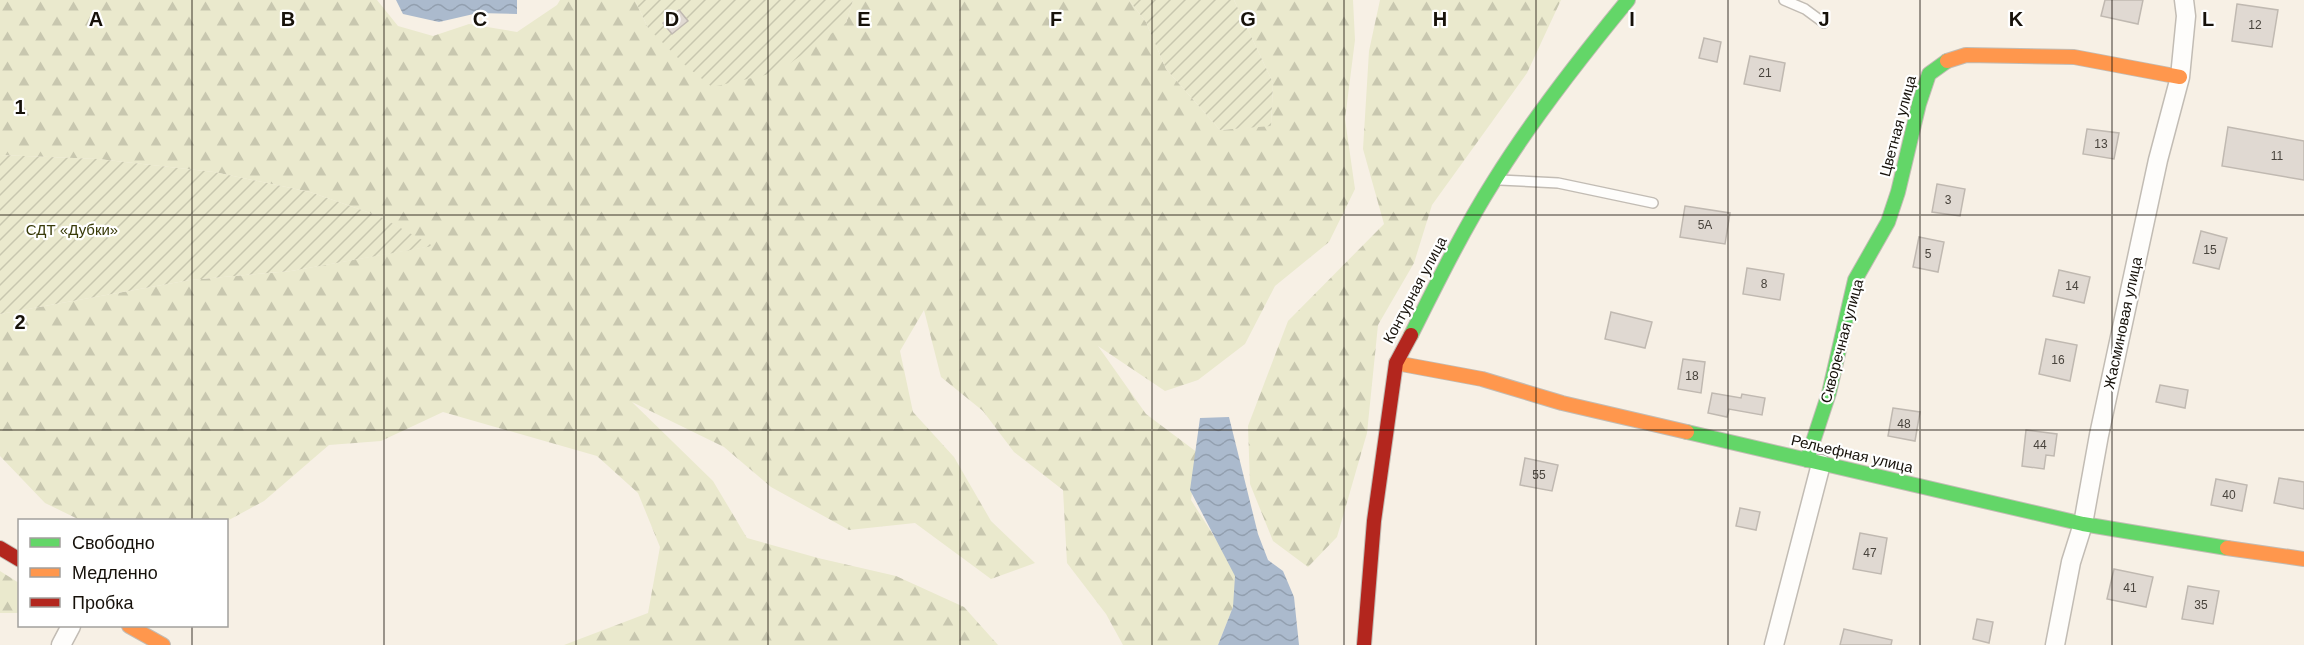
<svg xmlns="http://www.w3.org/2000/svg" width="2304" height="645" font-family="Helvetica,sans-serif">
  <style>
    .forest { fill: url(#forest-firs) }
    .garden { fill: url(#garden-furrows) }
    .water { fill: url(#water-waves) }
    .building { fill: #e0d9d2; stroke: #c0b9b1; stroke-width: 1.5 }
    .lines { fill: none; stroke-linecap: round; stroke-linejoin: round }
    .lane-casing { stroke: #c2bcb4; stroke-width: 12 }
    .street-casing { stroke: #c2bcb4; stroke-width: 21 }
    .fast-casing { stroke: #c2bcb4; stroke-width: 16 }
    .slow-casing { stroke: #c2bcb4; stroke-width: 16 }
    .jam-casing { stroke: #c2bcb4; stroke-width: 16 }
    .lane { stroke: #fefdfb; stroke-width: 9 }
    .street { stroke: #fefdfb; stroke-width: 18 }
    .fast { stroke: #63d668; stroke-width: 14 }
    .slow { stroke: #ff974d; stroke-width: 14 }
    .jam { stroke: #b3261e; stroke-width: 14 }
    .grid { fill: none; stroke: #16110a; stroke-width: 1.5; stroke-opacity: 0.55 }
    .labels { text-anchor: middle; stroke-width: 4.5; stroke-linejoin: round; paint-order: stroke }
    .number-label { font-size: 12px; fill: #48433c }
    .street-label { font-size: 15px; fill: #16110a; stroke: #fff }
    .park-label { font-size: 15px; fill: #383a08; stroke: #fff }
    .grid-label { font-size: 20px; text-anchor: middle; font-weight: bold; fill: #16110a; stroke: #fff; stroke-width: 4.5; stroke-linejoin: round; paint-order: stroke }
  </style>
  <defs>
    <pattern id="forest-firs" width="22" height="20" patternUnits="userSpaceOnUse" patternTransform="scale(1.5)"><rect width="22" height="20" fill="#eae9cd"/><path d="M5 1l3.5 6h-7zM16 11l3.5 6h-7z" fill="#c8c7af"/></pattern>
    <pattern id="garden-furrows" width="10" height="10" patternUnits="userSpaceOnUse" patternTransform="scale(1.5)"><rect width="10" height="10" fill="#eae9cd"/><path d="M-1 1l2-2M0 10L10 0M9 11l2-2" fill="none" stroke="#c8c7af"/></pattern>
    <pattern id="water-waves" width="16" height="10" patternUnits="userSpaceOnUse" patternTransform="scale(1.5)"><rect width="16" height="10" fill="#abbacd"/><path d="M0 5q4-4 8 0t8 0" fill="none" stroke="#929faf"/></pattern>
  </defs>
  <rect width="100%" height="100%" fill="#f7f0e5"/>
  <g class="forest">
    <polygon points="0,0 377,0 398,26 433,36 469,24 517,32 557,5 560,0 635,0 648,28 846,23 853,0 1129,0 1146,22 1166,69 1220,130 1271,125 1273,83 1234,0 1353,0 1355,40 1345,119 1355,189 1329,242 1275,286 1245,344 1198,380 1165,391 1098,346 1146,414 1198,453 1191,500 1243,582 1218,645 1123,645 1106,614 1067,563 1063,490 1014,452 983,411 941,377 924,310 900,351 913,412 954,457 991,521 1035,563 991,579 915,523 849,530 771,487 724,447 632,402 713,481 747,538 818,558 896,576 964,607 998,645 564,645 648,613 660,547 638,493 597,456 443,412 381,441 329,445 264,501 227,521 80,520 45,503 0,456 0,314 190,280 291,271 431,246 379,216 310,192 214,172 98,159 0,155"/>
    <polygon points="1380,0 1561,0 1527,73 1432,205 1414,263 1378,325 1367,433 1337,537 1308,567 1273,541 1250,484 1248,426 1288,321 1384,224 1363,149 1369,51"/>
    <polygon points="0,571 19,583 19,613 0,613"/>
  </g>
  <g class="garden">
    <polygon points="635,0 853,0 846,23 778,72 712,87 685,65 648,28"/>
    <polygon points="1129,0 1234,0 1273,83 1271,126 1220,130 1166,69 1146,22"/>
    <polygon points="0,155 98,159 214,172 310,192 379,216 433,246 291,271 190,280 0,314"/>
  </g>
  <g class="water">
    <polygon points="396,0 517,0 517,14 478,13 439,22 403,14"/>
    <polygon points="1229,417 1258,534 1268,560 1283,571 1294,597 1299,645 1218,645 1233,607 1235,576 1190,490 1200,418"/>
  </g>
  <g class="building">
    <polygon points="2105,0 2143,0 2138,24 2101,16"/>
    <polygon points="2237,4 2278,10 2272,47 2232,41"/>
    <polygon points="679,10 688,21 672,34 663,23"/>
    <polygon points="1704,38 1721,42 1717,62 1699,58"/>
    <polygon points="1750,56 1785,63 1780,91 1744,84"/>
    <polygon points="2228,127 2304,141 2304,180 2222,166"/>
    <polygon points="2087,129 2119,133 2114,159 2083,154"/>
    <polygon points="1937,184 1965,189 1960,216 1932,212"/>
    <polygon points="1685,206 1730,213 1725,244 1680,237"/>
    <polygon points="2201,231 2227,238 2219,269 2193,263"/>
    <polygon points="1919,237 1944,242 1938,272 1913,267"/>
    <polygon points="1747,268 1784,274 1780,300 1743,294"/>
    <polygon points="2059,270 2090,277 2084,303 2053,296"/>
    <polygon points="1611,312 1652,322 1645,348 1605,339"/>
    <polygon points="2046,339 2077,345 2070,381 2039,374"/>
    <polygon points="1683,359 1705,362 1701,393 1678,389"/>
    <polygon points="2160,385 2188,390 2185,408 2156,402"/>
    <polygon points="1712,393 1741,398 1742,394 1765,398 1762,415 1729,409 1727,417 1708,413"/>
    <polygon points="1893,408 1920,412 1915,441 1888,436"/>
    <polygon points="2026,430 2057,434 2054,456 2046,455 2044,469 2022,466"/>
    <polygon points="1525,458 1558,465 1552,491 1520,485"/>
    <polygon points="2279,478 2304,482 2304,509 2274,503"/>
    <polygon points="2216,479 2247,485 2242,511 2211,505"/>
    <polygon points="1740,508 1760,512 1756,530 1736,526"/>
    <polygon points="1860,533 1887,538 1881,574 1853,569"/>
    <polygon points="2114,569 2153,577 2146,607 2107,599"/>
    <polygon points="2188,586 2219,591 2213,624 2182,619"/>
    <polygon points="1977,619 1993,622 1989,643 1973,639"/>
    <polygon points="1844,629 1892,640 1891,645 1840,645"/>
  </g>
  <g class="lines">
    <defs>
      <g id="lane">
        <polyline points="1784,0 1805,9 1824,23"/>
        <polyline points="1500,180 1558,183 1653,203"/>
      </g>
      <g id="street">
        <polyline points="61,645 71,626"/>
        <polyline points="1774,645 1821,464"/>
        <polyline points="2055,645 2071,562 2083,524 2099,435 2158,160 2180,77 2186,16 2184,0"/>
      </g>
      <g id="fast">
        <path d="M1411,335c26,-52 52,-105 83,-154 39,-63 87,-124 134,-181"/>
        <polyline points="1687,432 2083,524 2227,548"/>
        <polyline points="1807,460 1829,393 1855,280 1888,222 1898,192 1919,104 1929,74 1947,61"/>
      </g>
      <g id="slow">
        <polyline points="1947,61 1966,55 2074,57 2180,77"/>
        <polyline points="1396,363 1482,379 1562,403 1687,432"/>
        <polyline points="2227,548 2304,559"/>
        <polyline points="129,626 163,645"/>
      </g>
      <g id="jam">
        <polyline points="0,548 20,560"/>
        <polyline points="1364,645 1374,521 1396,363 1411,335"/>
      </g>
    </defs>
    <use href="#lane" class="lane-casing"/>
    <use href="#street" class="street-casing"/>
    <use href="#fast" class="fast-casing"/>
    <use href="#slow" class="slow-casing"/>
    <use href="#jam" class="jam-casing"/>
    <use href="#lane" class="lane"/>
    <use href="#street" class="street"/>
    <use href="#fast" class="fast"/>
    <use href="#slow" class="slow"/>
    <use href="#jam" class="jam"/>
  </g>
  <path class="grid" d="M192,0v520M384,0v645M576,0v645M768,0v645M960,0v645M1152,0v645M1344,0v645M1536,0v645M1728,0v645M1920,0v645M2112,0v645M0,215h2304M0,430h2304M192,626v19"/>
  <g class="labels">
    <g class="number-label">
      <text x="2255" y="29">12</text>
      <text x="1765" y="77">21</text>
      <text x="2101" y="148">13</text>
      <text x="2277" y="160">11</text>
      <text x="1948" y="204">3</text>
      <text x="1705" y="229">5А</text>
      <text x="2210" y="254">15</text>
      <text x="1928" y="258">5</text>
      <text x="1764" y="288">8</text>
      <text x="2072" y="290">14</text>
      <text x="2058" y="364">16</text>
      <text x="1692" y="380">18</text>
      <text x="1904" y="428">48</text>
      <text x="2040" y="449">44</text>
      <text x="1539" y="479">55</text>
      <text x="2229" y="499">40</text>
      <text x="1870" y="557">47</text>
      <text x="2130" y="592">41</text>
      <text x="2201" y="609">35</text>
    </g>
    <g class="street-label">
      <text transform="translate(1898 126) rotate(-75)" y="5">Цветная улица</text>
      <text transform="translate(1415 290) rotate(-62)" y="5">Контурная улица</text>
      <text transform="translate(2123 323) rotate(-78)" y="5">Жасминовая улица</text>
      <text transform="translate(1842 341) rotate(-75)" y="5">Скворечная улица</text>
      <text transform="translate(1852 454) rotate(13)" y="5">Рельефная улица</text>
    </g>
    <g class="park-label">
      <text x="72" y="235">СДТ «Дубки»</text>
    </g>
  </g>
  <g class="grid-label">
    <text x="96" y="26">A</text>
    <text x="288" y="26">B</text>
    <text x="480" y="26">C</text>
    <text x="672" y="26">D</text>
    <text x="864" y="26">E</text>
    <text x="1056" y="26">F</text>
    <text x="1248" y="26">G</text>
    <text x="1440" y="26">H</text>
    <text x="1632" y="26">I</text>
    <text x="1824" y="26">J</text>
    <text x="2016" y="26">K</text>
    <text x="2208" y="26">L</text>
    <text x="20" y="114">1</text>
    <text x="20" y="329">2</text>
  </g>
  <rect x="18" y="519" width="210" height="108" fill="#ffffff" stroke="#a2a09d" stroke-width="1.5"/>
  <rect x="30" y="538" width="30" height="9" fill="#63d668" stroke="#a2a09d" stroke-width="1.5"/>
  <text x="72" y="549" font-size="18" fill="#16110a">Свободно</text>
  <rect x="30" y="568" width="30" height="9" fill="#ff974d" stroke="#a2a09d" stroke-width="1.5"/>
  <text x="72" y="579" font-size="18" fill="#16110a">Медленно</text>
  <rect x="30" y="598" width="30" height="9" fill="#b3261e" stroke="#a2a09d" stroke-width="1.5"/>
  <text x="72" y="609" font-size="18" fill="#16110a">Пробка</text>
</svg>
